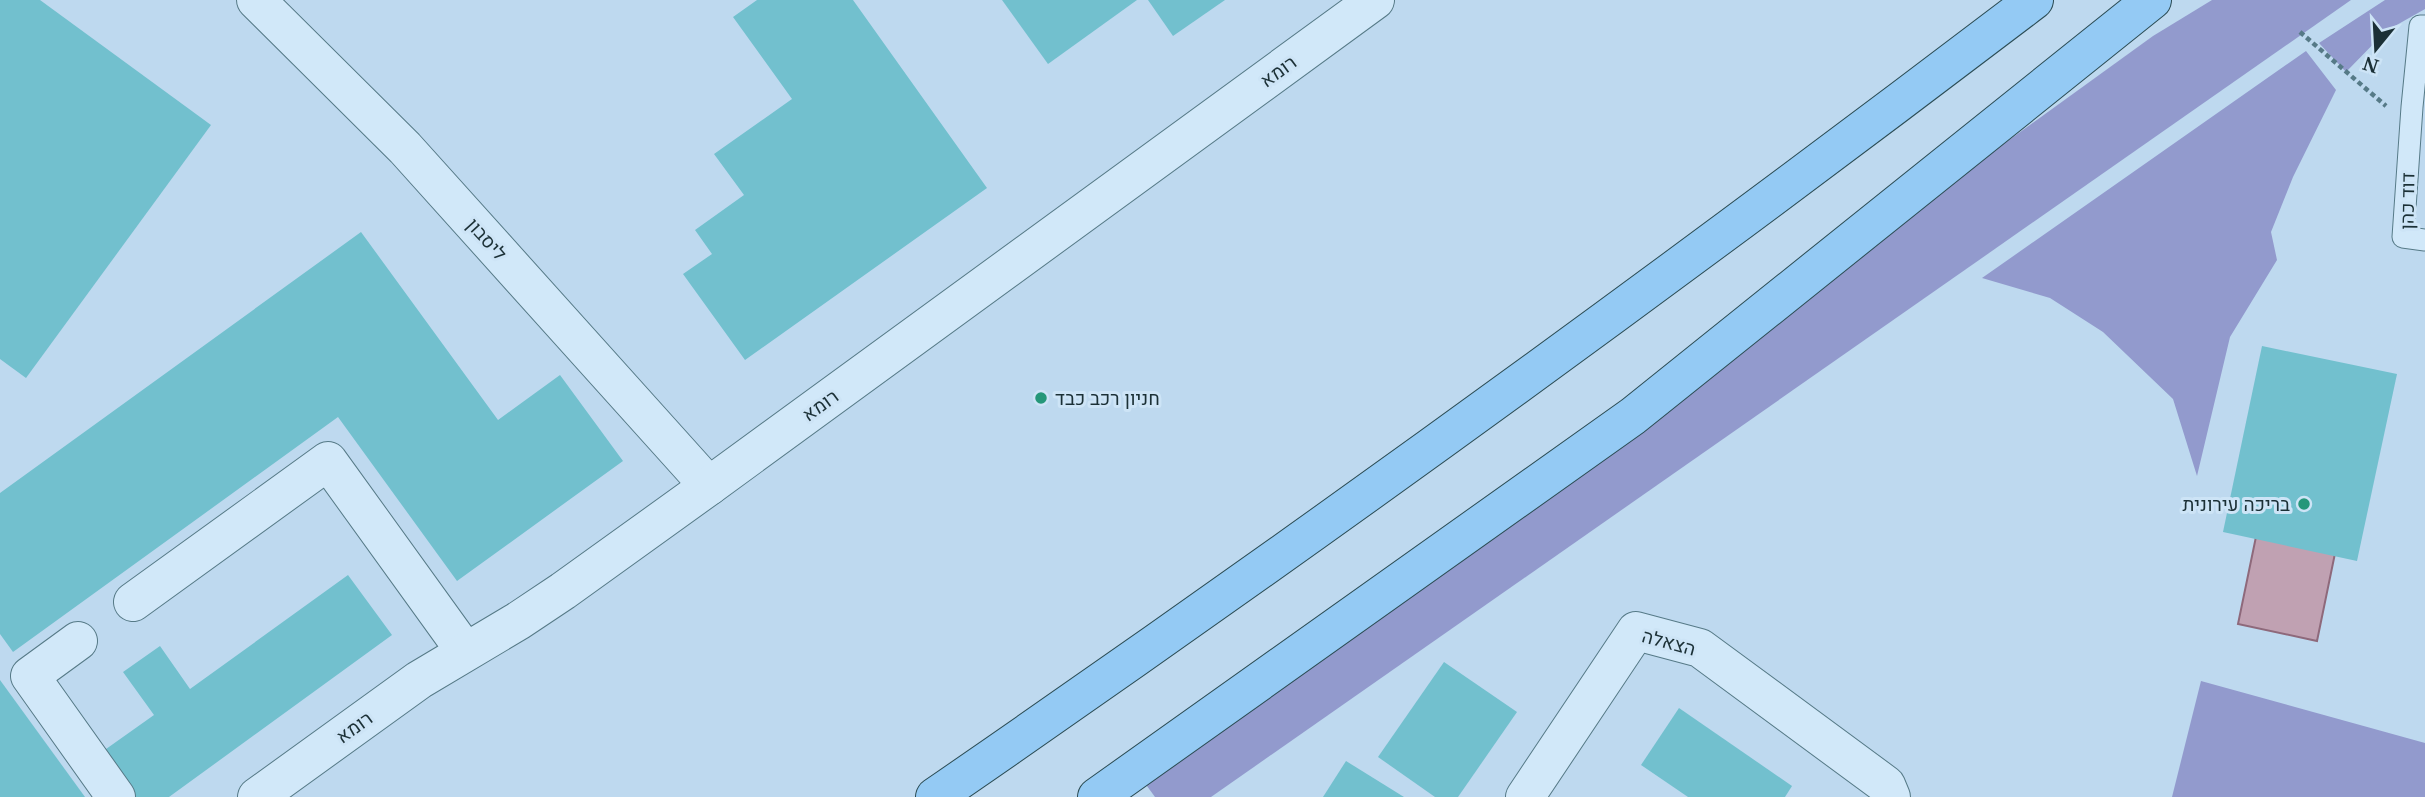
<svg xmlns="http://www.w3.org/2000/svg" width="2425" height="797" font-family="'Noto Serif',Heebo,serif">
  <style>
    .green { fill: #929acd }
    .water { fill: #c0a1b2; stroke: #8e697b; stroke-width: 2 }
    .building { fill: #72c0ce }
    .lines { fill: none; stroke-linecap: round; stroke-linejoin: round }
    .lane-casing { stroke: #567a87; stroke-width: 23 }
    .street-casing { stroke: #567a87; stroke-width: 40 }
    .primary-casing { stroke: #2b4c54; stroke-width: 40 }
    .path { stroke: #567a87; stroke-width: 4.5; stroke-dasharray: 5 3.5; stroke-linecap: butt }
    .lane { stroke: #d1e8f9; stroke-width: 21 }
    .street { stroke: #d1e8f9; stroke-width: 38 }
    .primary { stroke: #94caf4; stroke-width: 38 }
    .poi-dot { fill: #259779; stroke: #cde4f6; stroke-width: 2.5 }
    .labels { text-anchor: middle; stroke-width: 6; stroke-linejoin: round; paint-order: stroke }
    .street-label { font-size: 19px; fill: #1b3036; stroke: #cde4f6 }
    .poi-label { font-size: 19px; fill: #1b3036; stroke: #cde4f6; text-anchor: start }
  </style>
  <rect width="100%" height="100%" fill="#bed9ef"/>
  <g class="green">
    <polygon points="2212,0 2351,0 1211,797 1155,797 1136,771 2153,36"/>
    <polygon points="2385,0 2425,0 2425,9 2386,31 2346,72 2319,43"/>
    <polygon points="2306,51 2336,90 2293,177 2271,232 2277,260 2230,337 2197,476 2173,399 2103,332 2050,298 1982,278"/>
    <polygon points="2201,681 2425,743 2425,797 2172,797"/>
  </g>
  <polygon class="water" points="2291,367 2370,383 2317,641 2238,624"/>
  <g class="building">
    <polygon points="0,0 40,0 211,125 26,378 0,359"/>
    <polygon points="757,0 853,0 987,188 745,360 683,274 712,254 695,230 744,195 714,154 792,99 733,17"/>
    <polygon points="1002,0 1137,0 1048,64"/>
    <polygon points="1148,0 1225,0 1173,36"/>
    <polygon points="361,232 498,420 560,375 623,461 457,581 338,417 13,652 0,634 0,493"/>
    <polygon points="2262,346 2397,374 2357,561 2223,532"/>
    <polygon points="348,575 392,635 169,797 130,797 99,754 154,715 123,672 160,646 190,689"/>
    <polygon points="1444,662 1517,712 1458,797 1435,797 1378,757"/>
    <polygon points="0,680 85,797 0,797"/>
    <polygon points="1679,708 1792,786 1785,797 1688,797 1641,765"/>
    <polygon points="1346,761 1404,797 1323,797"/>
  </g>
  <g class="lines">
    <defs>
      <polyline id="lane" points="2425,26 2420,26 2412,107 2403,237 2425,240"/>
      <g id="street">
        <polyline points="256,0 405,148 709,486"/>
        <polyline points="133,602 328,461 465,651"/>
        <polyline points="78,641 30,676 116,797"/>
        <polyline points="257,797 419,680 518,621 563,591 709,486 1375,0"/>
        <polyline points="1525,797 1636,631 1700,648 1886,785 1891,797"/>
      </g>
      <g id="primary">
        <path d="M935,797c373,-257 739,-523 1099,-797"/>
        <polyline points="1097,797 1633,416 2152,0"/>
      </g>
    </defs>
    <use href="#lane" class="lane-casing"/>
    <use href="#street" class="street-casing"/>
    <use href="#primary" class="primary-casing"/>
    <polyline class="path" points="2300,32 2386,106"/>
    <use href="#lane" class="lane"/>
    <use href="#street" class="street"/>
    <use href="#primary" class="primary"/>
  </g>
  <g class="poi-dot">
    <circle cx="1041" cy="398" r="7"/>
    <circle cx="2304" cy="504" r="7"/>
  </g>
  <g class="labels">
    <g class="street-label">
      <text transform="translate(1278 71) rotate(-36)" y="7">רומא</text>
      <text transform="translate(2407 201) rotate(-89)" y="7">דוד כהן</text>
      <text transform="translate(487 239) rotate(48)" y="7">ליסבון</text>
      <text transform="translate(820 405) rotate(-36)" y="7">רומא</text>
      <text transform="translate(1669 642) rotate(15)" y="7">הצאלה</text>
      <text transform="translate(354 727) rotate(-36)" y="7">רומא</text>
    </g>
    <g class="poi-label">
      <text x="1055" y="405">חניון רכב כבד</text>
      <text x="2290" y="511" text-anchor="end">בריכה עירונית</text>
    </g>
  </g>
  <g transform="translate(2376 49) rotate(198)" stroke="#cde4f6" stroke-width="5" paint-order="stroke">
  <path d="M0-5L12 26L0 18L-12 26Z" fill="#1b3036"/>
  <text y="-10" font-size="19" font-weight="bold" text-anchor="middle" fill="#1b3036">N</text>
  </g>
</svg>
